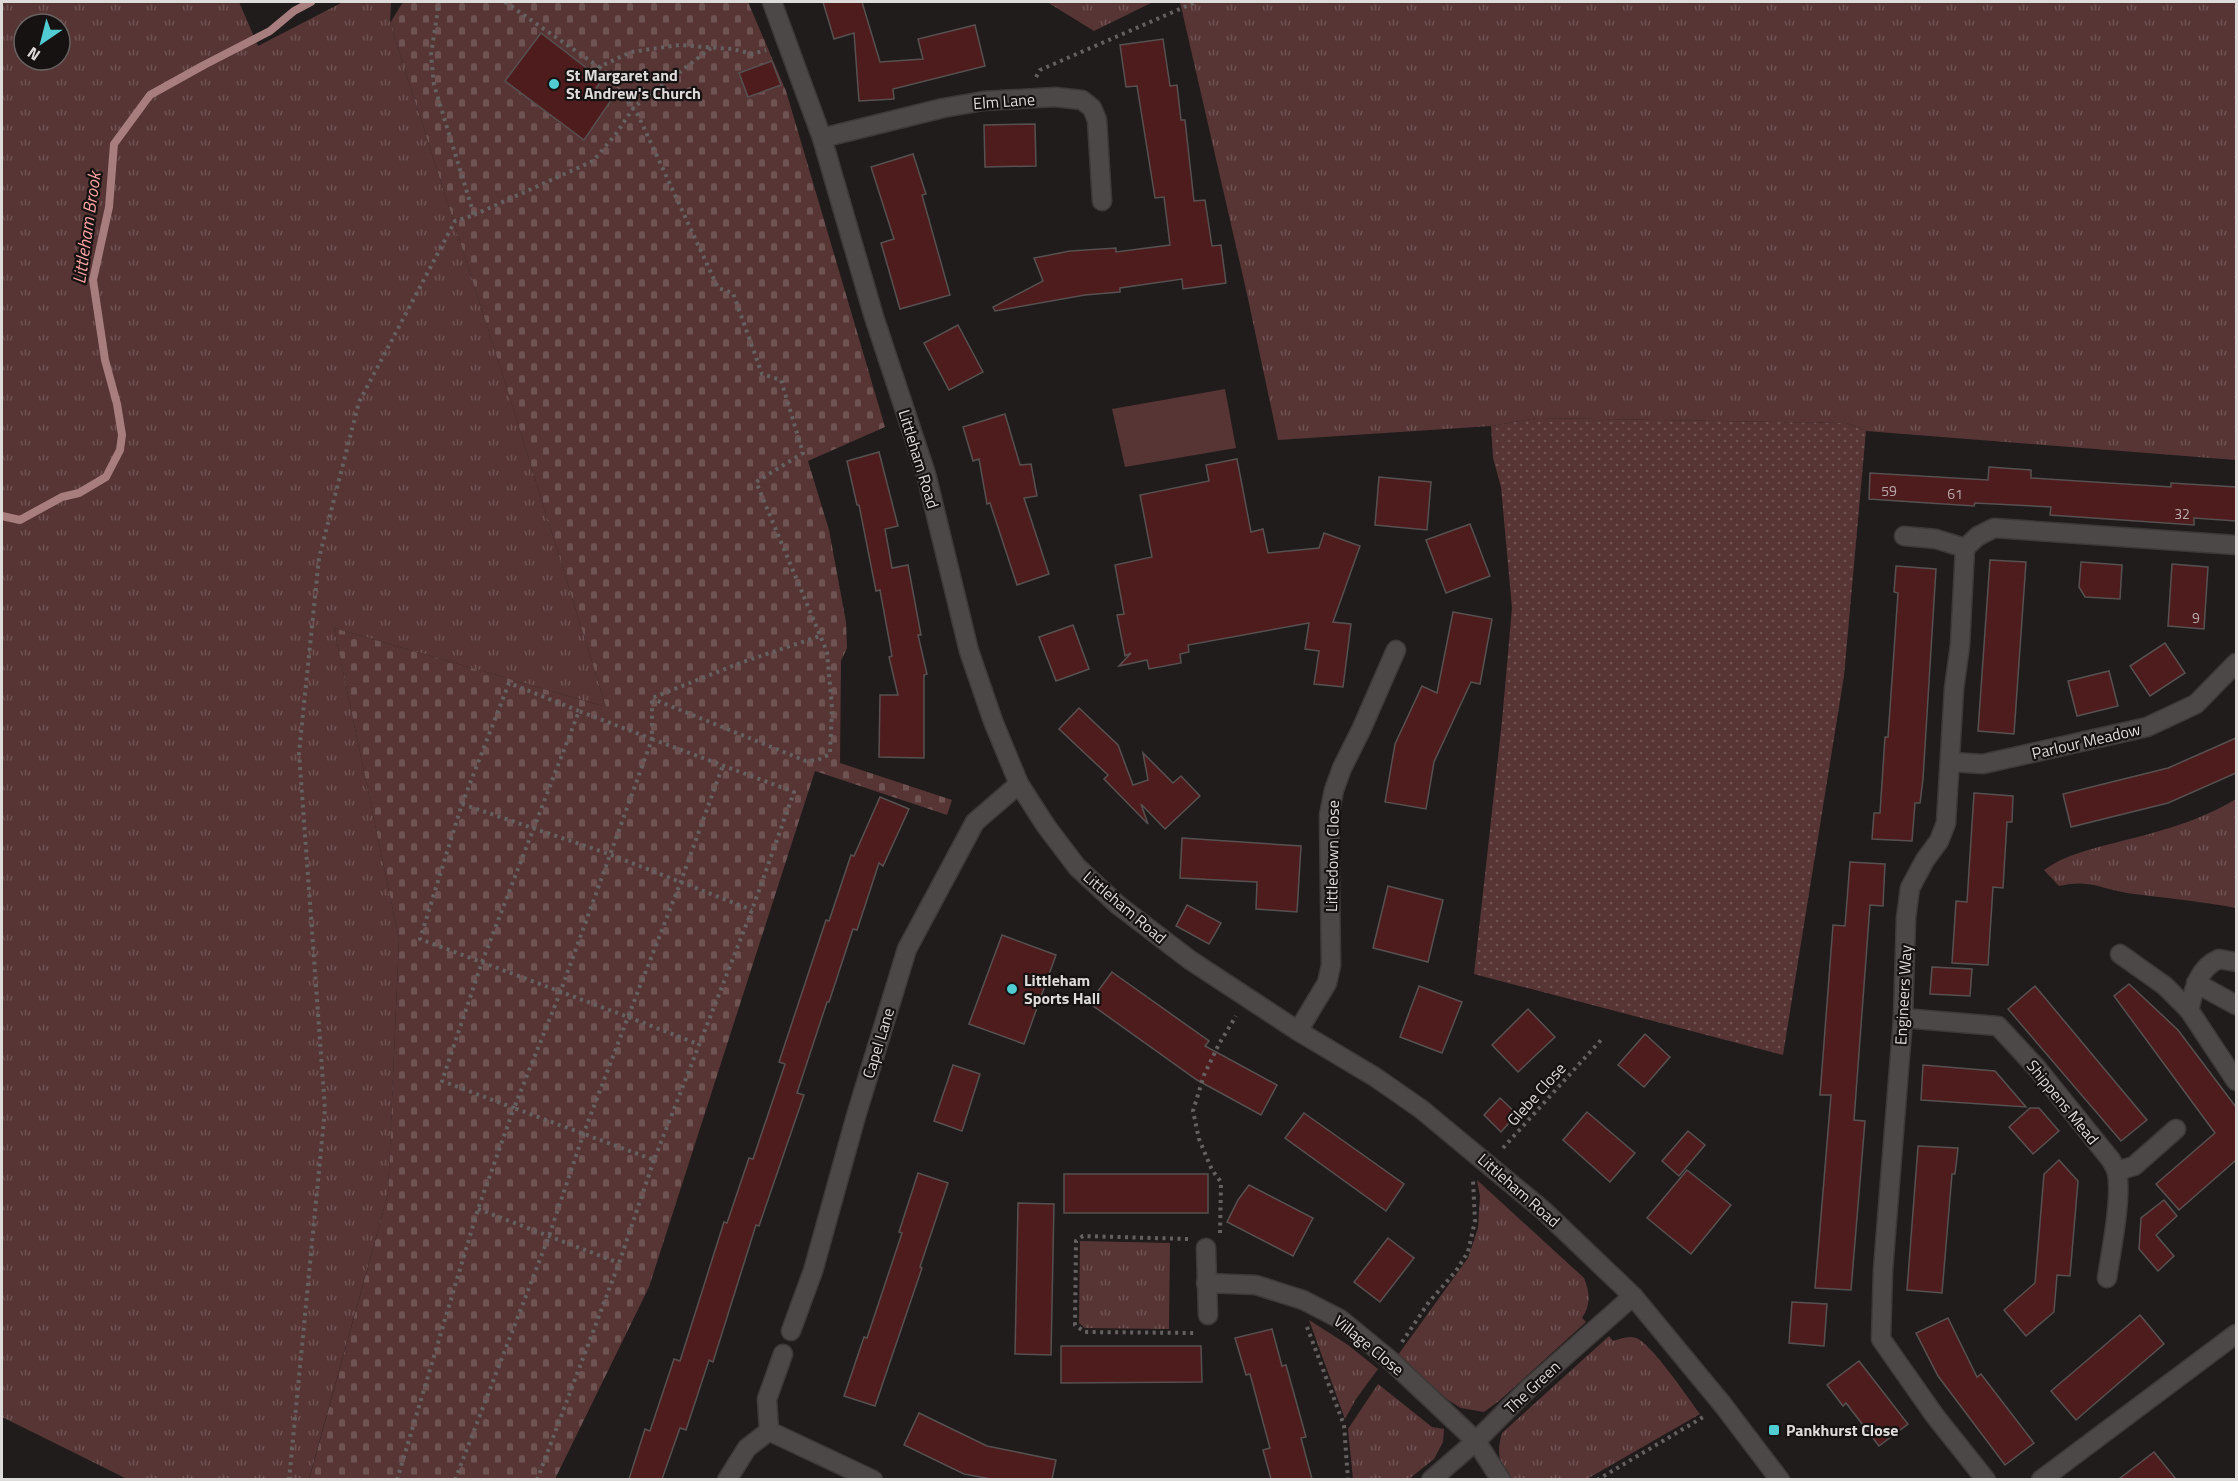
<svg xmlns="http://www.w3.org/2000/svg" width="2238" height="1481" font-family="'Titillium Web',sans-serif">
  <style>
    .grass { fill: url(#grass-tufts); fill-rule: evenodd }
    .cemetery { fill: url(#cemetery-stones) }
    .park { fill: url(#park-dots) }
    .pitch { fill: #573535 }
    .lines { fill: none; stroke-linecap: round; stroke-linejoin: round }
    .stream { stroke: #a77d7d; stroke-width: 8 }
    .building { fill: #4f1c1e; stroke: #565150; stroke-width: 1.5 }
    .minor-casing { stroke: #3d3939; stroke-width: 21 }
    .path { stroke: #646160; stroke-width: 4; stroke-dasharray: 3 4.5; stroke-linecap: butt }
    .minor { stroke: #4d4848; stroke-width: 18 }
    .poi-dot { fill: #51ccd3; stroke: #171212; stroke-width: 2 }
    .labels { text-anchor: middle; stroke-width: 4.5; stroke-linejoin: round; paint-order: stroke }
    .number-label { font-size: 14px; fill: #baabac }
    .poi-label { font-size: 16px; font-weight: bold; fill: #dedbdb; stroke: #171212; text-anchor: start }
    .street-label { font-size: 16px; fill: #dedbdb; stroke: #171212 }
    .water-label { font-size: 18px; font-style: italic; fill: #fea4a3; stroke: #171212 }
  </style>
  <defs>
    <pattern id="grass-tufts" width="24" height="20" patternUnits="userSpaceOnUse" patternTransform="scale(1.5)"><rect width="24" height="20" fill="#573535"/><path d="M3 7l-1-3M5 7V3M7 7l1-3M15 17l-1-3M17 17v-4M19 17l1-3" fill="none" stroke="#6f5252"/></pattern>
    <pattern id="cemetery-stones" width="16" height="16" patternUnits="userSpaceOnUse" patternTransform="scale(1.5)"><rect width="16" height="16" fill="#573535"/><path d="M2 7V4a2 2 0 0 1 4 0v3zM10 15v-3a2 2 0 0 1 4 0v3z" fill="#6f5252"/></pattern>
    <pattern id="park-dots" width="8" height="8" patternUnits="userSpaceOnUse" patternTransform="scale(1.5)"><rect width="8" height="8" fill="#573535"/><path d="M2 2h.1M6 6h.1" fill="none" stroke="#6f5252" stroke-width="1.8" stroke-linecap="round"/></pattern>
  </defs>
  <rect width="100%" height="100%" fill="#201c1b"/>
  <g class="grass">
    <path d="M2,2h237l19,44 85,-44h48l-1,21 115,359 101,325 -272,-79 65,311 -11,255 -79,285h-182l-125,-62zM24,24h36v36h-36z"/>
    <polygon points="1047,2 1153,2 1094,31"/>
    <polygon points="1180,2 2236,2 2236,460 1866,431 1847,423 1537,418 1491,426 1278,440 1247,294"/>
    <path d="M2236,799v109c-36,-7 -73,-10 -109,-15 -27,-5 -39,-14 -68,-7l-15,-16c22,-16 48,-21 74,-28 40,-10 82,-21 118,-43z"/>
    <path d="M1477,1180l107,98c6,15 7,26 -2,40l4,4 -87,79 -15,11 -23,-4 -13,-8 -50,-45 70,-97 10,-30 2,-32z"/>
    <polygon points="1080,1241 1170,1243 1169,1329 1085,1328 1079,1323"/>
    <polygon points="1309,1320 1348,1345 1378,1369 1356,1399 1345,1419"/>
    <path d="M1609,1336l4,5c7,-2 16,-6 23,-3 15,5 53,61 64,76l-113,65h-76c-12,-17 -15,-25 -9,-46z"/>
    <polygon points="1378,1384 1432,1427 1444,1429 1443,1442 1434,1459 1409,1479 1353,1479 1348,1429"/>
  </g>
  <polygon class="cemetery" points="403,2 748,2 786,91 885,427 808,461 829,530 846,622 847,648 841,661 840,763 952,800 947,815 815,771 649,1287 555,1479 309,1480 388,1194 399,939 334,628 606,707 505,382 390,23"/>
  <polygon class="park" points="1537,418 1847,423 1866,431 1844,676 1783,1055 1474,974 1502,721 1512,608 1501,487 1493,458 1491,426"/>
  <polygon class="pitch" points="1225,389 1236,448 1125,467 1112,409"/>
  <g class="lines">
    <polyline class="stream" points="2,516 20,520 62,497 79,493 106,477 120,450 122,435 117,404 105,360 93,280 109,207 114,144 150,95 204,65 270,31 294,11 311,2"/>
  </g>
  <g class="building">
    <polygon points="823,2 862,2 880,62 923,59 918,39 975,25 985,66 893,89 894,99 859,101 854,33 834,39"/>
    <polygon points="541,33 602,80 596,88 612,99 584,140 505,81"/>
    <polygon points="1163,39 1170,86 1177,85 1181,120 1185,120 1194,201 1205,200 1212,246 1221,245 1226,283 1183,289 1182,279 1120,288 1120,292 1085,295 995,311 993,307 1043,281 1034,258 1070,251 1116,248 1116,252 1170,245 1164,197 1155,198 1137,86 1126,87 1120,45"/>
    <polygon points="772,61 781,85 748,97 739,73"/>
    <polygon points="1035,124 1036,166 985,167 984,125"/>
    <polygon points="913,154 926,194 922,195 950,295 900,309 881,243 894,239 871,167"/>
    <polygon points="958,325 983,372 949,390 924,343"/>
    <polygon points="1005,414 1020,465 1031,464 1037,496 1024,498 1049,574 1017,585 990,503 987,504 979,459 973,461 963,427"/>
    <polygon points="879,452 898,526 885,529 892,568 908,565 921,635 918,635 927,674 924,675 924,758 879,757 880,695 898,695 889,657 892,656 880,590 876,591 859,505 857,505 847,461"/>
    <polygon points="1237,459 1251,532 1263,529 1268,553 1319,548 1324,533 1360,546 1333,622 1351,624 1343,687 1314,684 1319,651 1305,649 1309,623 1188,645 1189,652 1180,654 1181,663 1149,669 1147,660 1119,666 1131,653 1125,656 1117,615 1124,614 1115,565 1152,557 1140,495 1209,481 1206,465"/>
    <polygon points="1989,467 2031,470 2031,478 2171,487 2171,483 2236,487 2236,521 2194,518 2194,525 2050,515 2051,507 1975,503 1974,506 1869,499 1870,473 1988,480"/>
    <polygon points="1379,477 1431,482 1427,530 1375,525"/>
    <polygon points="1470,524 1490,576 1446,593 1426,540"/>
    <polygon points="1990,560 2026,562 2014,734 1978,731"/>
    <polygon points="2081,562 2122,565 2120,599 2085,597 2079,587"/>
    <polygon points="2172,564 2208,567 2204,629 2168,626"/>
    <polygon points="1896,566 1936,569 1923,779 1920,803 1915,803 1912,841 1872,839 1874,813 1880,813 1885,737 1888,737 1898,593 1894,592"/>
    <polygon points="1453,612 1492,619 1480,684 1471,682 1434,762 1426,809 1385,802 1395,744 1422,686 1437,693"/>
    <polygon points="1073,625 1089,669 1056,681 1039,637"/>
    <polygon points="2165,643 2185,673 2150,696 2130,666"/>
    <polygon points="2109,671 2118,706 2077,716 2068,681"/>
    <polygon points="1079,708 1118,745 1133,785 1148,780 1143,753 1173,783 1181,776 1200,796 1165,829 1141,804 1148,824 1104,779 1108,775 1059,729"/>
    <polygon points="2236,738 2236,773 2168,803 2071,827 2063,794 2168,768"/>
    <polygon points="1974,793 2013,796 2012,822 2007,822 2003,888 1993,887 1988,965 1952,963 1956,901 1967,902"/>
    <polygon points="880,797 909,809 883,866 879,863 857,930 853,929 829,1002 827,1002 797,1093 804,1095 759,1226 756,1225 713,1362 709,1360 686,1430 680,1428 662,1479 629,1479 645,1429 650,1431 674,1359 680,1361 724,1222 727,1223 749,1158 753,1159 785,1064 779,1062 826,920 829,921 851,855 854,856"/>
    <polygon points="1182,838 1301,846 1297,912 1256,909 1257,882 1180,878"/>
    <polygon points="1850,862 1885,864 1883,906 1870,905 1854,1120 1865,1121 1851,1290 1815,1288 1831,1095 1820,1095 1833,925 1845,926"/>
    <polygon points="1388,886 1443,900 1428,962 1373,948"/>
    <polygon points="1187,905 1221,923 1209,944 1176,926"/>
    <polygon points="1002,935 1056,955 1024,1044 969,1024"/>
    <polygon points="1932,967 1972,969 1970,996 1930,994"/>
    <polygon points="1112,972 1209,1041 1205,1046 1277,1085 1261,1115 1197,1080 1089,1003"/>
    <polygon points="2129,984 2178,1030 2236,1107 2236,1162 2235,1161 2179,1210 2156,1184 2215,1133 2114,996"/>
    <polygon points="1419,986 1462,1002 1442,1053 1400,1037"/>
    <polygon points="2035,986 2147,1120 2121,1141 2008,1009"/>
    <polygon points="1528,1009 1555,1037 1518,1072 1492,1045"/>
    <polygon points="1645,1034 1670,1057 1644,1087 1618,1065"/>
    <polygon points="953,1065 980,1074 962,1131 934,1121"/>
    <polygon points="1923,1065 1995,1071 2026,1107 1921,1100"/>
    <polygon points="1500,1098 1517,1114 1501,1132 1484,1115"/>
    <polygon points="2030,1108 2039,1108 2059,1131 2033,1154 2009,1127"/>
    <polygon points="1587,1112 1635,1153 1610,1182 1563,1140"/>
    <polygon points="1304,1113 1404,1184 1386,1211 1285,1138"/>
    <polygon points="1688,1131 1705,1145 1679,1176 1662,1161"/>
    <polygon points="1918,1146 1958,1148 1955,1174 1952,1174 1942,1293 1907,1290"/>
    <polygon points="2059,1160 2078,1181 2070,1276 2057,1275 2054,1312 2026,1336 2004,1310 2035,1283 2044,1174"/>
    <polygon points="1687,1170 1731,1205 1691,1254 1647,1218"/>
    <polygon points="918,1173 948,1183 920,1267 922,1268 875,1406 844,1396 864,1337 867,1338 902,1233 899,1232"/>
    <rect x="1064" y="1174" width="144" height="39"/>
    <polygon points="1249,1185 1313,1218 1293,1256 1227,1222 1238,1200"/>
    <polygon points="2164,1200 2177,1216 2156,1235 2174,1256 2158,1271 2139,1249 2141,1218"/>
    <polygon points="1018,1203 1054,1204 1051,1355 1015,1354"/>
    <polygon points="1388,1238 1414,1258 1380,1302 1354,1282"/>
    <polygon points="1792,1302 1827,1304 1824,1346 1789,1343"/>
    <polygon points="2140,1315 2164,1344 2076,1420 2051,1391"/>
    <polygon points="1948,1318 1977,1377 1981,1374 2034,1443 2005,1465 1938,1376 1916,1333"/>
    <polygon points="1272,1329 1282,1366 1286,1365 1306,1437 1301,1438 1312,1479 1271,1479 1263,1450 1270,1448 1250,1374 1246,1375 1235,1338"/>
    <polygon points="1061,1346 1201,1346 1202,1382 1061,1383"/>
    <polygon points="1859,1361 1908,1424 1879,1446 1846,1403 1843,1406 1827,1385"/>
    <polygon points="919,1413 987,1446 1056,1460 1052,1479 991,1479 964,1474 904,1445"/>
    <polygon points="2154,1452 2176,1479 2119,1479"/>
  </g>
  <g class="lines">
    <defs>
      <g id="minor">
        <polyline points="772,2 822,138 874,317 926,474 969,651 993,721 1019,784 1046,826 1077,867 1118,905 1190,960 1298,1031 1375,1077 1421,1109 1544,1211 1633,1296 1723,1405 1780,1480"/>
        <polyline points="822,138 943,108 983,101 1055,97 1082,100 1092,108 1097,120 1102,201"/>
        <polyline points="1904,536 1936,539 1965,548 1960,645 1954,689 1946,823 1939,841 1925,860 1910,888 1906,918 1903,1018 1883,1270 1881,1339 1935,1416 1986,1480"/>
        <polyline points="1965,548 1978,536 1994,528 2236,545"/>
        <polyline points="1951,762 1983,764 2147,727 2196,704 2236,663"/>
        <polyline points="2120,954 2165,986 2189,1010 2236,1081"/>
        <polyline points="2196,983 2236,1005"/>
        <path d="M2189,1010c5,-21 9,-42 30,-51l17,3"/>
        <path d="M1903,1018l95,8 38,41 75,93c2,4 5,8 6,13 5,24 -6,79 -10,105"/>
        <polyline points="1298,1031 1327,983 1331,965 1329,815 1334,790 1342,768 1361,730 1396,650"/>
        <polyline points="2117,1171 2134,1166 2176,1129"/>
        <polyline points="1206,1248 1208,1315"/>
        <polyline points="1206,1283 1256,1285 1303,1300 1340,1319 1390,1360 1476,1441 1501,1480"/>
        <polyline points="791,1331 813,1271 856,1116 907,949 975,822 1019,784"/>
        <polyline points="769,1431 873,1480"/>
        <polyline points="769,1431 767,1399 783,1354"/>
        <polyline points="727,1480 747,1448 769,1431"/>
        <polyline points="1431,1480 1476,1441 1529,1388 1633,1296"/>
        <polyline points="2041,1480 2236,1334"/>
      </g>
    </defs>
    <use href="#minor" class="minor-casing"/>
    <g class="path">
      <polyline points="505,2 599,67 631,52 679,45 732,49 753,54 766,50"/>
      <polyline points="599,67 606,72 638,115 718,288 733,293 762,374 781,380 803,453 756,482 827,652 832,707 830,754 818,760 806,761 653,699"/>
      <polyline points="1036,77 1040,70 1196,2"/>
      <polyline points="474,215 593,161 616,134 634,107 711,48"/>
      <polyline points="579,711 509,683 462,804 420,939 628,1017 681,881 723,765"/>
      <polygon points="652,739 794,792 752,910 654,1160 514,1108 560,993"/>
      <polyline points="462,804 609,854 752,910"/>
      <polyline points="1503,1148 1601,1040"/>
      <polyline points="478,1209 619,1263"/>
      <polyline points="1220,1233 1221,1182 1212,1170 1199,1139 1193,1111 1204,1075 1219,1044 1236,1016"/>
      <polyline points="1188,1239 1083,1236 1076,1241 1075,1325 1085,1332 1195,1333"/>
      <polyline points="1307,1327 1344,1425 1348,1480"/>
      <polyline points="1402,1342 1429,1302 1456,1271 1468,1252 1475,1221 1473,1180"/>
      <polyline points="289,1480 325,1109 299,753 319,558 359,402 455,221 474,215 434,85 431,55 439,2"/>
      <polyline points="397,1480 478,1209 514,1108 442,1081 482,962 579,711 652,739 652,698 740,663 820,636"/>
      <polyline points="455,1480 549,1236 583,1135 628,1017 698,1044"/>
      <polyline points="537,1480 619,1263 654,1160"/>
      <polyline points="1597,1480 1705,1416"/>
    </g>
    <use href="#minor" class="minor"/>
  </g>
  <g class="poi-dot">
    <circle cx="554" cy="84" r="6"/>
    <circle cx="1012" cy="989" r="6"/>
    <rect x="1768" y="1424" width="12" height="12" rx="3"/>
  </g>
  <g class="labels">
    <g class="number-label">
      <text x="1889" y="496">59</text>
      <text x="1955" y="499">61</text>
      <text x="2182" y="519">32</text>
      <text x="2196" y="623">9</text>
    </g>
    <g class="poi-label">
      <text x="566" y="81">St Margaret and<tspan x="566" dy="18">St Andrew's Church</tspan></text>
      <text x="1024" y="986">Littleham<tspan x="1024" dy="18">Sports Hall</tspan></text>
      <text x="1786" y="1436">Pankhurst Close</text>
    </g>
    <g class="street-label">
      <text transform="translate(1004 101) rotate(-4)" y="6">Elm Lane</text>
      <text transform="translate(919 459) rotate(73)" y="6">Littleham Road</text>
      <text transform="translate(2086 741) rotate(-13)" y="6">Parlour Meadow</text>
      <text transform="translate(1332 856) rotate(-89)" y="6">Littledown Close</text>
      <text transform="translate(1125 907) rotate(40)" y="6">Littleham Road</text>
      <text transform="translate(1903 995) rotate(-87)" y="6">Engineers Way</text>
      <text transform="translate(878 1043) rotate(-73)" y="6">Capel Lane</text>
      <text transform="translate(1536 1094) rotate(-48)" y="6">Glebe Close</text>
      <text transform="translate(2063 1102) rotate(51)" y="6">Shippens Mead</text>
      <text transform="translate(1519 1190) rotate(41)" y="6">Littleham Road</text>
      <text transform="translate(1369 1345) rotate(39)" y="6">Village Close</text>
      <text transform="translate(1532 1387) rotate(-43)" y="6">The Green</text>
    </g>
    <g class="water-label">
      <text transform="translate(87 228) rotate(-82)" y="6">Littleham Brook</text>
    </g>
  </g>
  <rect width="2238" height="1481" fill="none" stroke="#dedbdb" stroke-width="6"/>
  <g transform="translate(42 42) rotate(215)"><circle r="28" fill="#171212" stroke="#676262" stroke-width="1.5"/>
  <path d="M0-4.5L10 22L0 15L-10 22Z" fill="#51ccd3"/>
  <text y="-9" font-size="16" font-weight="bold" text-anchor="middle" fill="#dedbdb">N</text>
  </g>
</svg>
